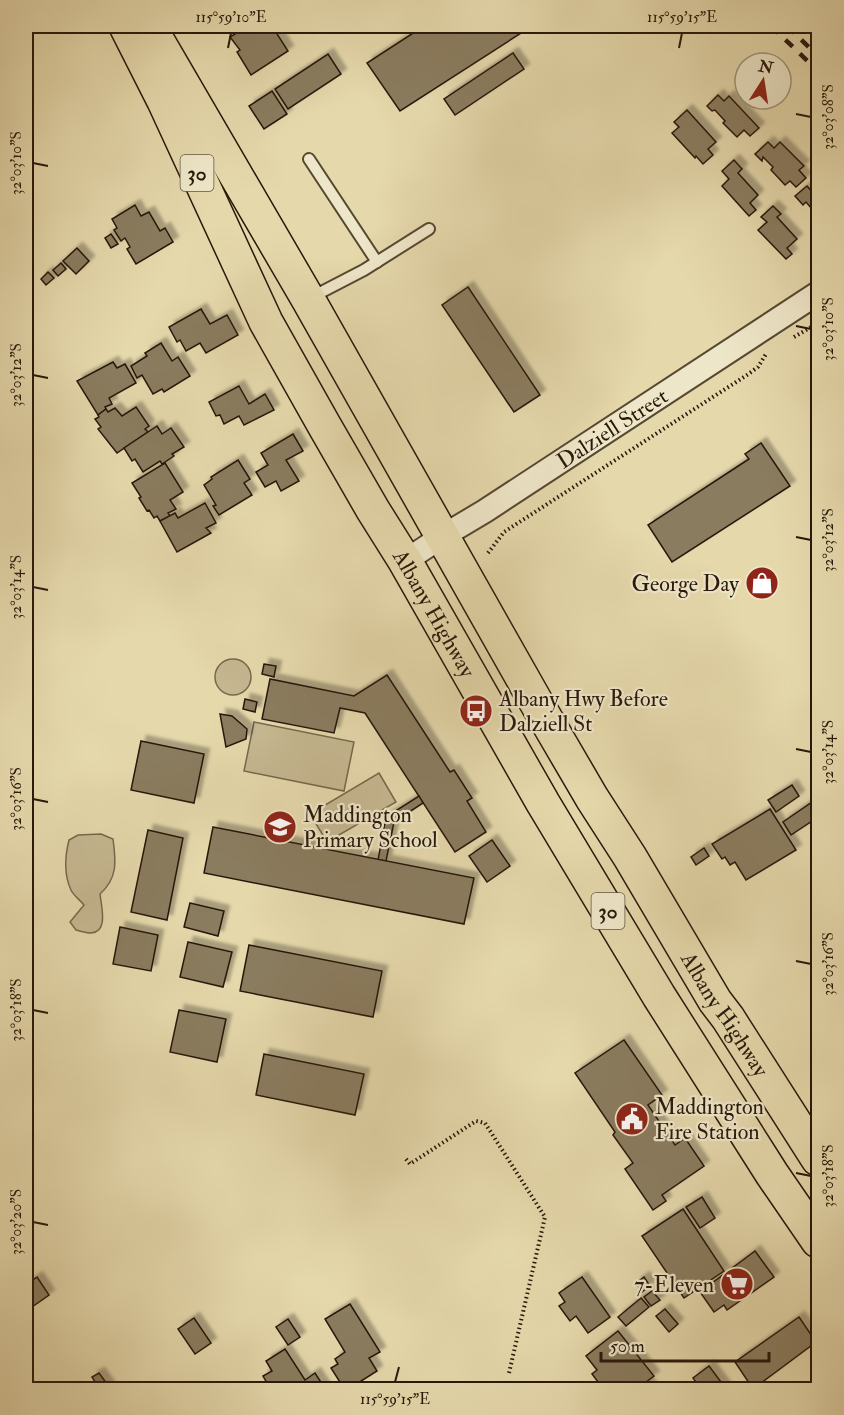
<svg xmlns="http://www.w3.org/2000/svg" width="844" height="1415" font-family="'IM FELL Double Pica',serif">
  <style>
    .green { fill: #c5b790; stroke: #76684d; stroke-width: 1.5 }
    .building { fill: #8a7c5e; stroke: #28180a; stroke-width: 1.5; filter: url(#shadow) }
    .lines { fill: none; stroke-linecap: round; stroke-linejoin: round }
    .service-casing { stroke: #574832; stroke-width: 14 }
    .minor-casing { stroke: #574832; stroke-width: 26 }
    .trunk-casing { stroke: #28180a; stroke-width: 36 }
    .path { stroke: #28180a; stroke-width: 4; stroke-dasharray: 1.5 3; stroke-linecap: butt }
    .service { stroke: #eee6c8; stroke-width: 10 }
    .minor { stroke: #eee6c8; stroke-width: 22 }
    .trunk { stroke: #e5d8ab; stroke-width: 33 }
    .rail { stroke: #28180a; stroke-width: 4.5; stroke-dasharray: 10 10; stroke-linecap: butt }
    .ticks { fill: none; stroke: #28180a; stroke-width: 2 }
    .labels { text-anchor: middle; stroke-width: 4.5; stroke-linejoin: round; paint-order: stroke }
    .shield { fill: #eee6c8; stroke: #635643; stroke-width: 1.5 }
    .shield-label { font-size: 21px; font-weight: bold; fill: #28180a }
    .street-label { font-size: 22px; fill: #28180a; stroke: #eee6c8 }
    .poi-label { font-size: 22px; fill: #28180a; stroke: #eee6c8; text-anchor: start }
    .neatline { fill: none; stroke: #28180a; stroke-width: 2 }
    .ticks-label { font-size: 15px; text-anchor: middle; fill: #28180a }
  </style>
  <defs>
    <filter id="shadow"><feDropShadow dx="5.5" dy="-5.5" stdDeviation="1.5" flood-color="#0004"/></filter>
  </defs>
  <rect width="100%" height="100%" fill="#e5d8ab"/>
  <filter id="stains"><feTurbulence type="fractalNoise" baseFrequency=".00333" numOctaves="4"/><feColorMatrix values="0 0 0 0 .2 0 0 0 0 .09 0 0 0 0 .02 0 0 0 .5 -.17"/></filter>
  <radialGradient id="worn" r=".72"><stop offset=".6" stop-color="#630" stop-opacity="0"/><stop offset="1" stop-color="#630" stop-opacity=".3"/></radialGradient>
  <g class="green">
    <circle cx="233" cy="677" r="18"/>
    <polygon points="254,722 354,742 344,791 244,771"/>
    <polygon points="379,773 396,802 327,842 310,814"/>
    <path d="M101,834l12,5c3,22 5,39 -13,55 1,11 9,38 -9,39 -5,0 -11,-2 -15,-3l-6,-8 14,-17c-4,-5 -11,-10 -13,-15 -7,-15 -6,-34 -2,-50l9,-5z"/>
  </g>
  <g class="building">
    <polygon points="248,26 272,26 288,51 251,75 237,52 240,50 230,37"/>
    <polygon points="424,26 532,26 400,111 367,63"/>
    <polygon points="513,53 524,69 455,115 444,99"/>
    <polygon points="328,54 341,74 288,109 275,89"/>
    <polygon points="272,91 287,114 264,129 249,106"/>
    <polygon points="718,95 724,101 729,96 759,128 750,136 744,130 737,137 723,123 725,121 715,110 712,111 707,106"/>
    <polygon points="687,110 716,142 708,149 713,155 703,164 696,156 695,158 672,133 679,127 674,122"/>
    <polygon points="768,142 774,148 780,142 804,166 799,170 806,178 796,187 790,181 785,185 771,170 773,167 763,157 762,161 755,154"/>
    <polygon points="734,160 742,169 738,173 758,195 750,203 756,210 749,216 722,186 729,179 722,171"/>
    <polygon points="807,186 813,193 818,188 818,216 806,202 803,205 795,196"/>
    <polygon points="135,205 141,216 149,212 160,231 165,228 173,242 136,264 127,249 130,247 125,238 121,241 114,230 117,228 112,219"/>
    <polygon points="773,206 781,214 777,217 797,239 787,248 792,254 786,259 758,230 767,222 761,217"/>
    <polygon points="111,234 118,244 111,248 105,238"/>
    <polygon points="77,248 89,261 76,274 63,261"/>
    <polygon points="61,263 66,269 58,276 53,270"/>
    <polygon points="48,272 54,278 46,285 41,279"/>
    <polygon points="468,287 540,395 514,412 442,305"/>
    <polygon points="201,309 210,324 227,315 238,335 206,353 200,343 186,351 180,340 177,342 169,327"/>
    <polygon points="161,343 172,361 178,357 190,376 164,392 162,389 153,394 142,375 137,378 131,366 147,356 145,353"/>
    <polygon points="113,362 117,368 125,364 136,383 109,398 112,404 105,407 106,409 98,415 77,381"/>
    <polygon points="239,386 249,404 265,394 274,410 244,425 239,416 224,424 220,415 216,416 209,402"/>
    <polygon points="136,407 149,426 145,429 148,432 117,453 98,429 101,427 95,419 99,417 98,415 106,409 108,412 115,408 122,416"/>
    <polygon points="157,426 162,434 171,428 184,447 172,454 174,456 162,464 160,461 143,472 135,459 132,461 124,448"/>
    <polygon points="293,434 303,451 286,460 299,481 281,491 276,481 265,487 256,472 268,465 261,453"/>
    <polygon points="761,443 790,486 672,562 648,525 749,459 745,454"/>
    <polygon points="238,460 250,479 244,483 252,495 219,515 213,506 216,505 204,485 212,479 211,477"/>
    <polygon points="165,463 183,492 170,500 176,509 168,513 170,516 160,521 157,516 154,518 149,510 147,511 139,498 141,497 132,483"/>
    <polygon points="205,503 216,523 206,528 211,533 177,552 160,521 175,513 178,518"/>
    <polygon points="264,664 276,666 274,677 262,674"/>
    <polygon points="387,675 450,772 454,770 472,798 467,801 486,832 455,852 365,713 340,708 334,733 262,719 270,679 354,696"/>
    <polygon points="245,699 257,702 255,712 243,709"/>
    <polygon points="220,714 232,716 247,729 246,739 226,747"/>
    <polygon points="141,741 204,754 194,803 131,790"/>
    <polygon points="792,785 799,796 776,812 768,800"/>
    <polygon points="419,796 423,803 394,822 386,861 378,860 386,817"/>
    <polygon points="818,798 818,817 791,835 783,822"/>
    <polygon points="770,809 796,850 746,880 735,862 730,865 725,857 722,859 712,844"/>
    <polygon points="213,827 474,878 464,924 204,873"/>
    <polygon points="148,830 183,838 167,920 131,912"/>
    <polygon points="492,840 510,866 487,882 469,856"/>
    <polygon points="704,848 709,856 696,865 691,857"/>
    <polygon points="190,903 224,911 218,936 184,927"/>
    <polygon points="120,927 158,935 151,971 113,964"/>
    <polygon points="188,942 232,952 223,987 180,977"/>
    <polygon points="249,945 382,971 373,1017 240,991"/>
    <polygon points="179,1010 226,1019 217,1062 170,1052"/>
    <polygon points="624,1040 662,1095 648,1105 675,1145 685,1138 704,1166 662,1195 666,1201 653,1210 625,1169 633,1163 613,1135 615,1132 575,1073"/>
    <polygon points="264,1054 364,1074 355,1115 256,1095"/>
    <polygon points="702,1197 715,1218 700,1228 686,1207"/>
    <polygon points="683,1209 724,1271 684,1298 642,1236"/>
    <polygon points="755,1251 774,1277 727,1310 724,1305 714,1312 700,1292"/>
    <polygon points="37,1277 49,1295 32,1307 26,1297 26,1285"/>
    <polygon points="582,1277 610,1317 588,1333 576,1316 570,1321 559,1306 565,1302 559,1293"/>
    <polygon points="644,1277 650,1286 642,1292 636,1283"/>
    <polygon points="652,1291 660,1300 651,1306 644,1297"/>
    <polygon points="641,1298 649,1307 626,1326 618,1317"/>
    <polygon points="350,1304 380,1352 369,1358 377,1371 347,1390 345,1390 331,1368 338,1364 335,1359 345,1352 325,1319"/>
    <polygon points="665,1309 678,1324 669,1332 656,1316"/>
    <polygon points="799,1317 816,1342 753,1389 735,1362"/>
    <polygon points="194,1318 211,1343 195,1354 178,1329"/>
    <polygon points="288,1319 300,1337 288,1345 276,1327"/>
    <polygon points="618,1331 654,1376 646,1382 652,1388 650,1390 604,1390 592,1374 597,1370 586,1356"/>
    <polygon points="285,1349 305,1380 315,1373 326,1390 271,1390 263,1376 272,1371 266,1361"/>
    <polygon points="709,1366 727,1390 701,1390 693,1378"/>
    <polygon points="99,1373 110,1388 107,1390 100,1390 92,1377"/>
  </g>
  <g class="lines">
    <defs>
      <g id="service">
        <polyline points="309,159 377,262"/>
        <polyline points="310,298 364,270 429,229"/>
      </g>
      <g id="minor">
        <path id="s1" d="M405,561l38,-25 42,-25 333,-218"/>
      </g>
      <g id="trunk">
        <path id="s2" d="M126,26l38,75 102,221 58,103 49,85 32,51 138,242 116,193 113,178 46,67"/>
        <path id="s3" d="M149,26l159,273 232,410 52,89 38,59 85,144 13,17 90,141"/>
      </g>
    </defs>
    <use href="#service" class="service-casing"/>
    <use href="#minor" class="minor-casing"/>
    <use href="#trunk" class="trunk-casing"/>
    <g class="path">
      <polyline points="794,337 818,323"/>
      <polyline points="488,553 504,532 747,375 758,367 766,354"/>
      <polyline points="406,1159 410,1164 476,1121 485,1123 545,1217 509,1373"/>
    </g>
    <use href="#service" class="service"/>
    <use href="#minor" class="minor"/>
    <use href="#trunk" class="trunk"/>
    <g class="rail">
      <polyline points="771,26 818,71"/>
      <polyline points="787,26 818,56"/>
    </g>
  </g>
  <path class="ticks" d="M228,48l3,-15M679,48l3,-15M796,114l15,3M33,163l15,3M796,326l15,3M33,375l15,3M796,537l15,3M33,587l15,3M796,749l15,3M33,799l15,3M796,961l15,3M33,1010l15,3M796,1173l15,3M33,1222l15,3M395,1382l4,-15"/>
  <defs>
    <symbol id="shop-disc" viewBox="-11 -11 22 22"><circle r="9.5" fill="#8f2418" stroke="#eee6c8"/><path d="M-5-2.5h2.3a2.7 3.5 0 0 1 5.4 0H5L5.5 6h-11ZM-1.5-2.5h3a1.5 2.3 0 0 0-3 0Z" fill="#fff"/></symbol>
    <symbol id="bus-disc" viewBox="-11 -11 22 22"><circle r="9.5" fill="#8f2418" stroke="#eee6c8"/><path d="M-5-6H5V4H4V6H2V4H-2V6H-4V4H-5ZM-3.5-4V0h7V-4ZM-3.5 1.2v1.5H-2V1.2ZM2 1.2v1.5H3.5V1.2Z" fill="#fff"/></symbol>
    <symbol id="school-disc" viewBox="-11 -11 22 22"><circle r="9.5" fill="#8f2418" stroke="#eee6c8"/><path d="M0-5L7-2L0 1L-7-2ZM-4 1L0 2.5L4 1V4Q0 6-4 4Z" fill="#fff"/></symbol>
    <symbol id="civic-disc" viewBox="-11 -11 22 22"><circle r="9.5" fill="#8f2418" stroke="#eee6c8"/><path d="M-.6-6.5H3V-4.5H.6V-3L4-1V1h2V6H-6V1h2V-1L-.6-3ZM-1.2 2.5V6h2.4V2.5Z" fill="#fff"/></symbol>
    <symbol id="supermarket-disc" viewBox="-11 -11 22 22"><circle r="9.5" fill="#8f2418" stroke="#eee6c8"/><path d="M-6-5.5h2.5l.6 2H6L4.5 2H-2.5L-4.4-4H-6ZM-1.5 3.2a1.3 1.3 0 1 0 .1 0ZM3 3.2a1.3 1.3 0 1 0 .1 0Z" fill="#fff"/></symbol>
  </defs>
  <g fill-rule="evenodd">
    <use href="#shop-disc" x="743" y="564" width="38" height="38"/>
    <use href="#bus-disc" x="457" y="692" width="38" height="38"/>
    <use href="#school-disc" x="261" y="808" width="38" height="38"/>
    <use href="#civic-disc" x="613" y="1100" width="38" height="38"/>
    <use href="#supermarket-disc" x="718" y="1265" width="38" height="38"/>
  </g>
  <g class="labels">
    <g class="shield">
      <rect x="180.5" y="155" width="33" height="36" rx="4.5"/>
      <rect x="591.5" y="893" width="33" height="36" rx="4.5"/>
    </g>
    <g class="shield-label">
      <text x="197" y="180">30</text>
      <text x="608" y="918">30</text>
    </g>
    <g class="street-label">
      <text dy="8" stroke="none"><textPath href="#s1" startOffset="246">Dalziell Street</textPath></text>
      <text dy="8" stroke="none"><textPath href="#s2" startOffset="664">Albany Highway</textPath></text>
      <text dy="8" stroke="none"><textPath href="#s3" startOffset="1144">Albany Highway</textPath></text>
    </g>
    <g class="poi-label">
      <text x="739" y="591" text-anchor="end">George Day</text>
      <text x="499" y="706">Albany Hwy Before<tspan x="499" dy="25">Dalziell St</tspan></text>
      <text x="303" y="822">Maddington<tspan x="303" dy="25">Primary School</tspan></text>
      <text x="655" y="1114">Maddington<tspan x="655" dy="25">Fire Station</tspan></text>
      <text x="714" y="1292" text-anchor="end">7-Eleven</text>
    </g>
  </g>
  <rect width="844" height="1415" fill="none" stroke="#e5d8ab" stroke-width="66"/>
  <g transform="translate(763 81) rotate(12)"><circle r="28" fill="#eee6c8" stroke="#9f947c" stroke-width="1.5"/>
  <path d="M0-4.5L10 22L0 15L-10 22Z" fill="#8f2418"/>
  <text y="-9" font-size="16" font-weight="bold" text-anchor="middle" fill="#28180a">N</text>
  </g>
  <path d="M601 1352v9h168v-9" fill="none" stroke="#28180a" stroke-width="3"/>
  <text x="610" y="1352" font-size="18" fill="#28180a" stroke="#eee6c8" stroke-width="4.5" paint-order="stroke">50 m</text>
  <rect x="33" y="33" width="778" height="1349" class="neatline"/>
  <g class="ticks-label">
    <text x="231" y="22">115°59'10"E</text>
    <text x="682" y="22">115°59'15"E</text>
    <text transform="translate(828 117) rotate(-90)" y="5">32°03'08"S</text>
    <text transform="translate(16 163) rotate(-90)" y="5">32°03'10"S</text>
    <text transform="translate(828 329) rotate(-90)" y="5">32°03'10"S</text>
    <text transform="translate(16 375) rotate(-90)" y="5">32°03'12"S</text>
    <text transform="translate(828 540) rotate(-90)" y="5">32°03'12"S</text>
    <text transform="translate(16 587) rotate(-90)" y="5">32°03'14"S</text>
    <text transform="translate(828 752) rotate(-90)" y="5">32°03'14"S</text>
    <text transform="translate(16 799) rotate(-90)" y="5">32°03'16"S</text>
    <text transform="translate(828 964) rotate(-90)" y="5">32°03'16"S</text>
    <text transform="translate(16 1010) rotate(-90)" y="5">32°03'18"S</text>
    <text transform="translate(828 1176) rotate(-90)" y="5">32°03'18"S</text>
    <text transform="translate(16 1222) rotate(-90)" y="5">32°03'20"S</text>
    <text x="395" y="1404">115°59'15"E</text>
  </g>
  <rect width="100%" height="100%" filter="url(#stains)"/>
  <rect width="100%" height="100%" fill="url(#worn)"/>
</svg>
